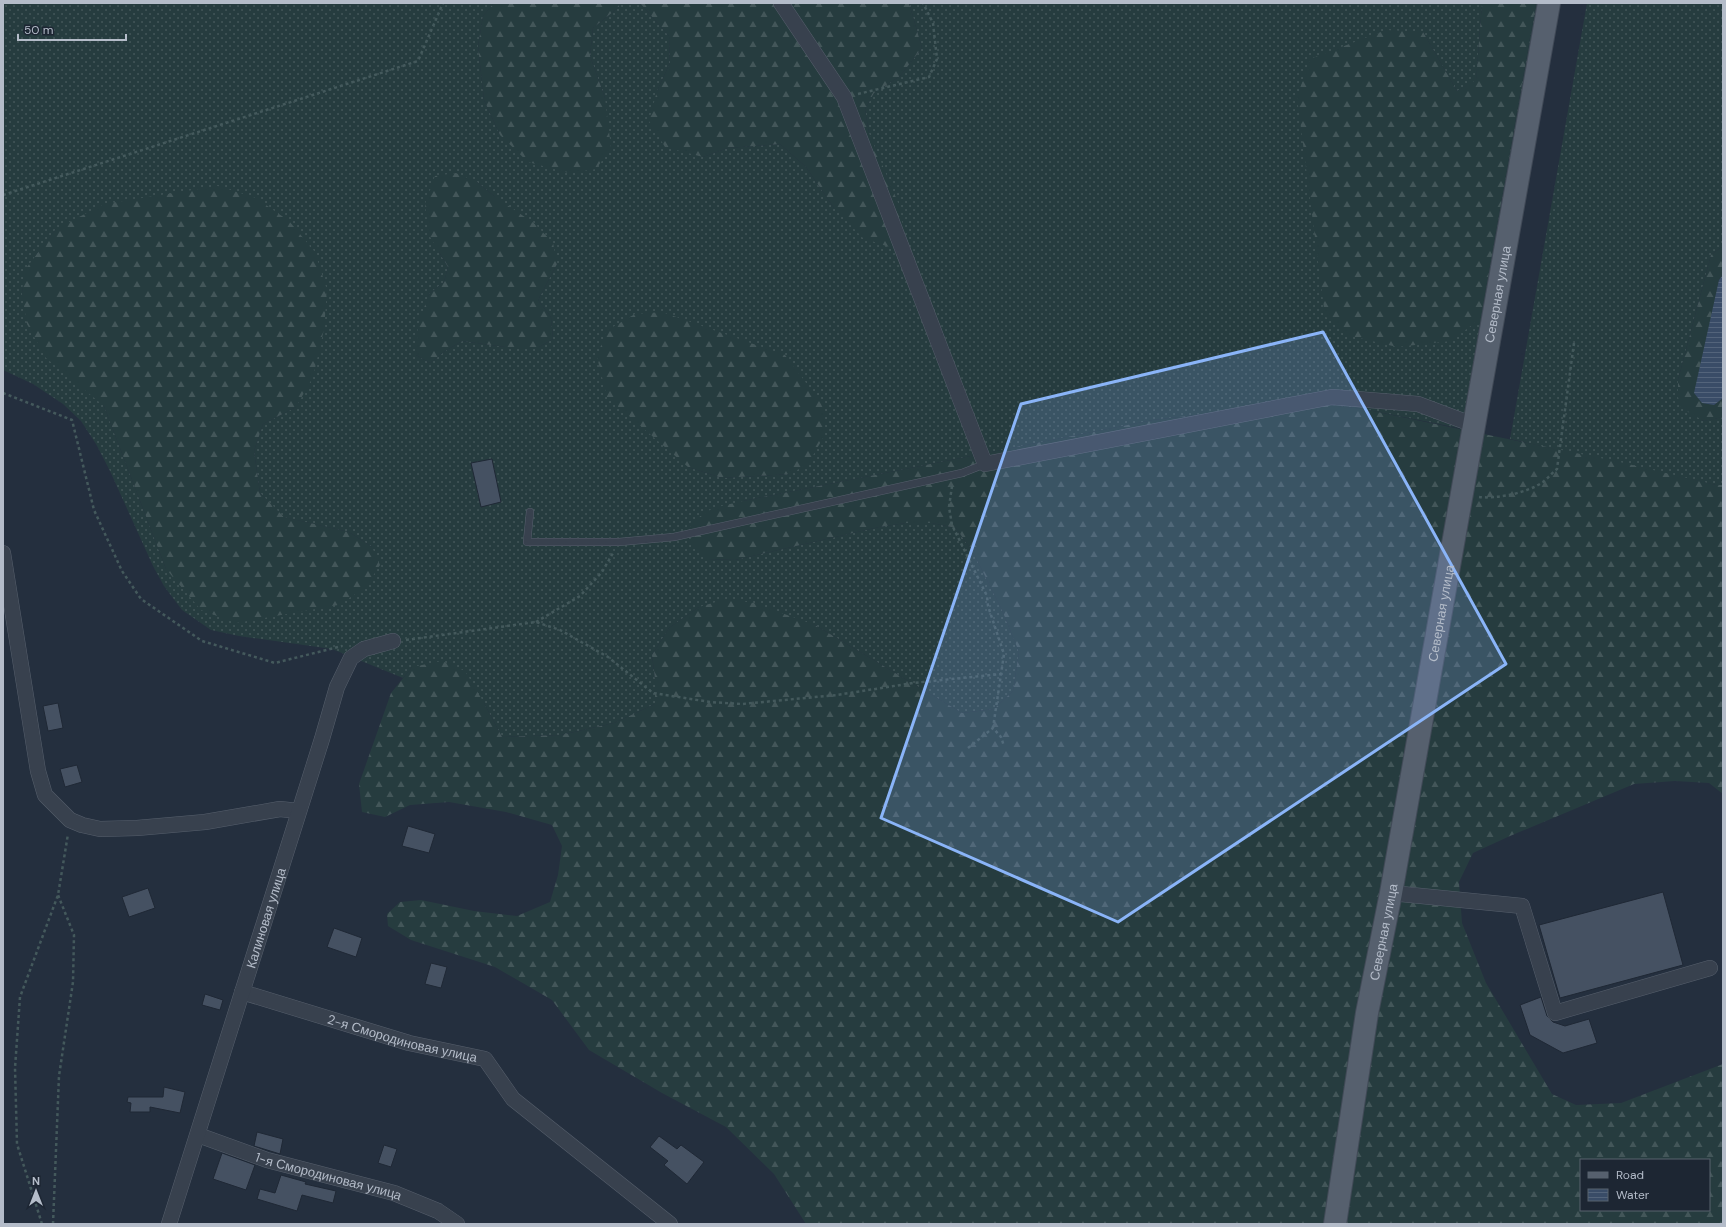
<svg xmlns="http://www.w3.org/2000/svg" width="1726" height="1227" font-family="'DM Sans',sans-serif">
  <style>
    .grass { fill: url(#grass-dots); fill-rule: evenodd }
    .forest { fill: url(#forest-firs); fill-rule: evenodd }
    .water { fill: url(#water-rules) }
    .building { fill: #455162; stroke: #1f2835 }
    .lines { fill: none; stroke-linecap: round; stroke-linejoin: round }
    .lane-casing { stroke: #565f6c; stroke-width: 8 }
    .street-casing { stroke: #565f6c; stroke-width: 16 }
    .primary-casing { stroke: #414a57; stroke-width: 24 }
    .path { stroke: #44595c; stroke-width: 2.5; stroke-dasharray: 3 3; stroke-linecap: butt }
    .lane { stroke: #38414e; stroke-width: 7 }
    .street { stroke: #38414e; stroke-width: 15 }
    .primary { stroke: #56606e; stroke-width: 22 }
    .marked { fill: #8ab4f8; fill-opacity: 0.2; stroke: #8ab4f8; stroke-width: 3; stroke-linejoin: round }
    .labels { text-anchor: middle; stroke-width: 3.5; stroke-linejoin: round; paint-order: stroke }
    .street-label { font-size: 13px; fill: #b4bcc9; stroke: #1d2633 }
  </style>
  <defs>
    <pattern id="grass-dots" width="8" height="8" patternUnits="userSpaceOnUse"><rect width="8" height="8" fill="#263c3f"/><path d="M2 2h.1M6 6h.1" fill="none" stroke="#435659" stroke-width="1.8" stroke-linecap="round"/></pattern>
    <pattern id="forest-firs" width="22" height="20" patternUnits="userSpaceOnUse"><rect width="22" height="20" fill="#263c3f"/><path d="M5 1l3.5 6h-7zM16 11l3.5 6h-7z" fill="#435659"/></pattern>
    <pattern id="water-rules" width="6" height="5" patternUnits="userSpaceOnUse"><rect width="6" height="5" fill="#394c67"/><path d="M0 2.5h6" fill="none" stroke="#53647b"/></pattern>
  </defs>
  <rect width="100%" height="100%" fill="#242f3e"/>
  <g class="grass">
    <path d="M3,3h491l-11,13 -5,30 6,54 16,35 105,-37 -15,-42 3,-28 26,-21 -1,-4h22l29,33 1,27 -13,28 46,66 25,-9 52,-4 26,23 28,41 35,-75 -4,-24 9,-16 26,-17 22,-28 -13,-45h573l-6,78 -19,10 -34,-59 58,286 55,-315h6l-78,426 -101,-20 -34,-4 -31,6 -60,-1 -85,10 -410,81 -35,58 27,1 144,-33 27,-4h26l24,5 18,26 28,56 17,42 -6,39 -19,18 -32,4 -147,-88 -116,-18 -30,21 -17,27 3,24v25l-41,19 -53,12 -59,2 -18,-34 -72,-36 -9,11 -71,-29 -93,-13 -28,-6 -29,-20 -18,-24 -11,-20 -43,-95 -14,-27 -15,-23 -18,-17 -30,-20 -30,-14zM477,182l17,14 63,68 -19,36 13,17 2,22 -14,8h-34l-43,-6 -17,10 -15,12 -14,-8 13,-61 15,-12 4,-15 -9,-15zM56,229l240,178 -33,17 -9,27 6,42 23,24 66,15 23,15 -206,22 -62,-163 -82,-112 3,-23zM688,467l102,7 -68,4z"/>
    <polygon points="1587,3 1723,3 1723,246 1711,255 1678,380 1678,391 1703,421 1723,417 1723,485 1716,485 1510,439"/>
  </g>
  <g class="forest">
    <polygon points="494,3 618,3 619,7 593,28 590,56 605,98 611,148 596,169 569,173 528,162 500,135 484,100 478,46 483,16"/>
    <polygon points="640,3 909,3 922,48 900,76 874,93 865,109 869,133 899,205 905,237 892,248 863,238 834,208 806,167 780,144 728,148 703,157 665,147 649,121 657,91 670,63 669,36"/>
    <polygon points="1482,3 1536,3 1481,318 1451,341 1397,347 1347,335 1325,316 1297,97 1310,59 1386,30 1423,32 1457,91 1476,80"/>
    <polygon points="456,173 477,182 494,196 535,224 553,243 557,264 538,300 551,317 553,339 539,347 505,347 462,341 445,351 430,363 416,355 418,325 429,294 444,282 448,267 429,235 425,204 435,176"/>
    <polygon points="218,186 256,198 289,221 315,252 327,290 324,329 313,377 296,407 263,424 254,451 260,493 284,517 349,532 372,547 380,565 365,588 338,605 236,623 201,610 166,569 104,406 46,358 27,324 22,294 24,271 56,229 104,204"/>
    <polygon points="1723,246 1723,275 1719,280 1718,286 1714,405 1723,398 1723,417 1704,421 1681,408 1678,397 1678,380 1711,255"/>
    <polygon points="662,312 785,355 825,408 823,438 808,464 790,474 722,478 688,467 607,397 597,357 606,331 635,314"/>
    <path d="M1329,405l34,4 261,54 92,22h7v309l-14,-11 -34,-2 -41,3 -124,52 -37,17 -14,29 3,41 24,60 66,111 24,11 45,-2 102,-39v160h-917l-32,-50 -48,-47 -64,-34 -73,-43 -37,-50 -57,-33 -84,-27 -23,-14 -1,-12 13,-12 21,-2 53,11 43,5 33,-14 8,-27 4,-29 -10,-21 -46,-13 -57,-10 -39,3 -25,12 -23,-5 -3,-28 32,-91 21,-26 30,-6 23,10 19,32 18,34 59,-2 53,-12 41,-19v-25l-3,-24 17,-27 30,-21 27,-8 28,4 61,22 147,88 32,-4 19,-18 6,-39 -17,-42 -28,-56 -18,-26 -24,-5h-26l-27,4 -144,33 -27,-1 -17,-16 -1,-20 23,-15 30,-7 410,-81 85,-10 60,1zM1581,1160h128v50h-128z"/>
  </g>
  <polygon class="water" points="1723,275 1723,398 1714,405 1702,403 1694,393 1719,280"/>
  <g class="building">
    <polygon points="492,459 501,502 481,507 471,463"/>
    <polygon points="58,703 63,728 48,731 43,706"/>
    <polygon points="77,765 82,782 65,787 60,769"/>
    <polygon points="408,826 435,834 429,853 402,846"/>
    <polygon points="148,888 155,908 129,917 122,897"/>
    <polygon points="1663,892 1683,965 1560,998 1539,925"/>
    <polygon points="334,928 362,938 356,957 327,947"/>
    <polygon points="431,963 447,967 441,988 425,984"/>
    <polygon points="205,994 223,1000 220,1010 202,1005"/>
    <polygon points="1541,997 1547,1016 1553,1022 1565,1026 1589,1019 1597,1043 1563,1053 1530,1035 1520,1005"/>
    <polygon points="164,1087 185,1092 180,1113 150,1107 150,1112 130,1112 131,1103 127,1102 128,1097 163,1097"/>
    <polygon points="257,1132 283,1139 280,1154 254,1146"/>
    <polygon points="659,1136 677,1149 681,1145 704,1162 687,1184 664,1165 668,1161 650,1147"/>
    <polygon points="384,1145 397,1149 391,1167 378,1163"/>
    <polygon points="222,1153 255,1165 246,1190 213,1179"/>
    <polygon points="281,1175 306,1182 305,1184 336,1191 333,1203 302,1195 297,1211 257,1199 260,1189 275,1193"/>
  </g>
  <g class="lines">
    <defs>
      <polyline id="lane" points="530,512 527,542 619,542 674,537 962,473 985,464"/>
      <g id="street">
        <polyline points="781,3 844,97 985,464 1332,397 1418,404 1474,425"/>
        <polyline points="3,553 38,771 45,795 70,820 82,825 100,829 137,828 205,822 280,809 298,811"/>
        <polyline points="1391,893 1522,906 1555,1013 1710,968"/>
        <path id="s1" d="M242,992l167,51 76,16 28,40 157,125"/>
        <path id="s2" d="M198,1135l69,25 127,33 44,18 19,13"/>
        <path id="s3" d="M169,1224l153,-485 15,-52 14,-29 13,-9 29,-8"/>
      </g>
      <g id="primary">
        <path id="s4" d="M1335,1224l32,-211 24,-120 158,-890"/>
      </g>
    </defs>
    <use href="#lane" class="lane-casing"/>
    <use href="#street" class="street-casing"/>
    <use href="#primary" class="primary-casing"/>
    <g class="path">
      <polyline points="858,94 929,77 937,59 933,23 923,3"/>
      <polyline points="3,195 418,61 443,3"/>
      <polyline points="3,393 72,420 94,510 122,571 141,599 202,641 275,663 342,646"/>
      <polyline points="952,486 949,507 952,525 987,596 988,606 1004,654 993,728 1001,737 1004,746"/>
      <path d="M1479,497c18,2 48,-4 64,-15 5,-4 9,-9 14,-13l17,-126"/>
      <polyline points="536,622 580,596 602,572 613,553"/>
      <polyline points="406,640 536,622 560,630 608,657 653,693 710,702 742,704 837,695 913,683 1001,674"/>
      <polyline points="968,748 993,728"/>
      <polyline points="42,1224 17,1144 15,1068 20,997 58,895 68,834"/>
      <polyline points="53,1224 59,1076 73,982 74,935 58,895"/>
    </g>
    <use href="#lane" class="lane"/>
    <use href="#street" class="street"/>
    <use href="#primary" class="primary"/>
  </g>
  <path class="marked" d="M1323,332l183,332 -388,258 -237,-104 140,-414z"/>
  <g class="labels">
    <g class="street-label">
      <text dy="5" stroke="none"><textPath href="#s4" startOffset="944">Северная улица</textPath></text>
      <text dy="5" stroke="none"><textPath href="#s4" startOffset="620">Северная улица</textPath></text>
      <text dy="5" stroke="none"><textPath href="#s3" startOffset="321">Калиновая улица</textPath></text>
      <text dy="5" stroke="none"><textPath href="#s4" startOffset="296">Северная улица</textPath></text>
      <text dy="5" stroke="none"><textPath href="#s1" startOffset="167">2-я Смородиновая улица</textPath></text>
      <text dy="5" stroke="none"><textPath href="#s2" startOffset="137">1-я Смородиновая улица</textPath></text>
    </g>
  </g>
  <rect width="1726" height="1227" fill="none" stroke="#b4bcc9" stroke-width="8"/>
  <rect x="1580" y="1159" width="130" height="52" fill="#1d2633" stroke="#59626f"/>
  <rect x="1588" y="1172" width="20" height="6" fill="#56606e" stroke="#59626f"/>
  <text x="1616" y="1179" font-size="12" fill="#b4bcc9">Road</text>
  <rect x="1588" y="1189" width="20" height="12" fill="url(#water-rules)" stroke="#59626f"/>
  <text x="1616" y="1199" font-size="12" fill="#b4bcc9">Water</text>
  <g transform="translate(36 1191)" stroke="#1d2633" stroke-width="3" paint-order="stroke">
  <path d="M0-3L7 15L0 10L-7 15Z" fill="#b4bcc9"/>
  <text y="-6" font-size="11" font-weight="bold" text-anchor="middle" fill="#b4bcc9">N</text>
  </g>
  <path d="M18 34v6h108v-6" fill="none" stroke="#b4bcc9" stroke-width="2"/>
  <text x="24" y="34" font-size="12" fill="#b4bcc9" stroke="#1d2633" stroke-width="3" paint-order="stroke">50 m</text>
</svg>
